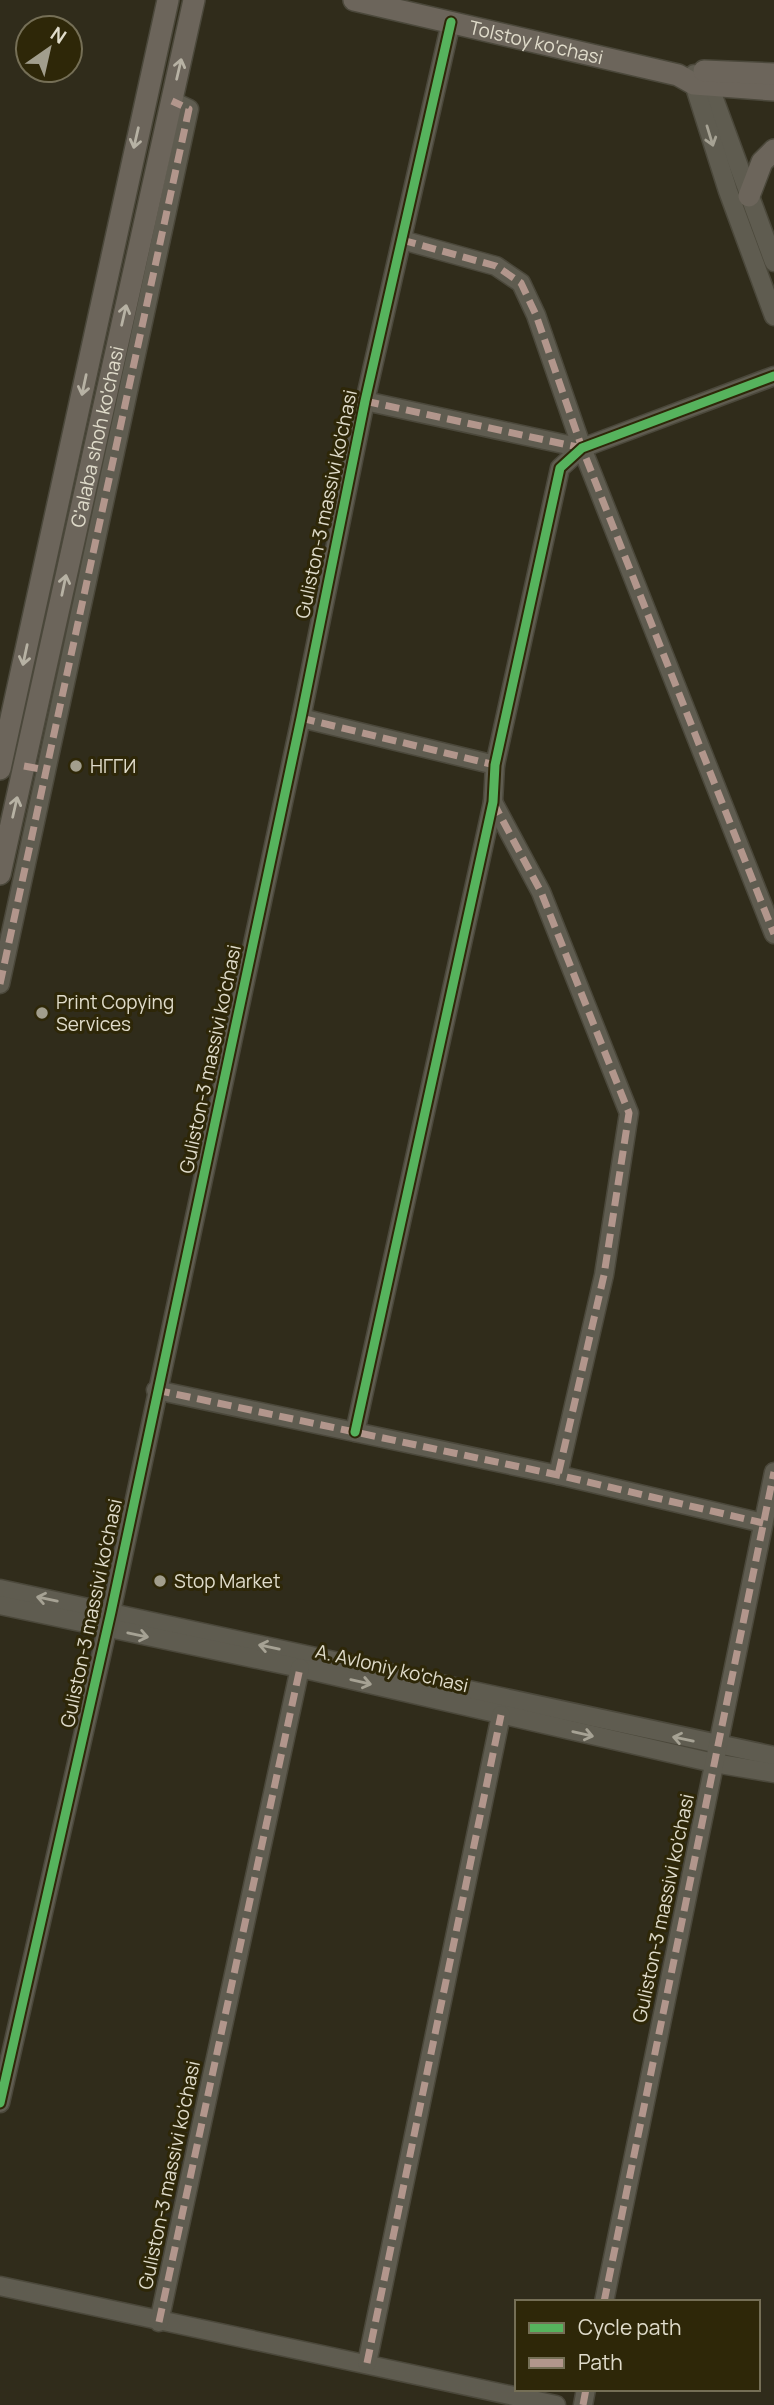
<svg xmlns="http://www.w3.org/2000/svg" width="774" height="2405" font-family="Manrope,sans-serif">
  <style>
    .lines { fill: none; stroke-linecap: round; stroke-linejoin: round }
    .minor-casing { stroke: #4b483b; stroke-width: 21 }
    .major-casing { stroke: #4b483b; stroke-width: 24 }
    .minor { stroke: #5f5c50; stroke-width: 18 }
    .major { stroke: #6c655b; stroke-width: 21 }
    .quiet { stroke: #b2968c; stroke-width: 7; stroke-dasharray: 14 7; stroke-linecap: butt }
    .cycleway-casing { stroke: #2e2708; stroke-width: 13 }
    .cycleway { stroke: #56b35d; stroke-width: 9 }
    .oneway { stroke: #b7b2a4 }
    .oneway2 { stroke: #a6a294 }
    .poi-dot { fill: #a29e8d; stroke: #2e2708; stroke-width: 2.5 }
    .labels { text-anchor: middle; stroke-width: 6; stroke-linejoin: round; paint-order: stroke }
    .street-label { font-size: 19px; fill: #e0dccb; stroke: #2e2708 }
    .poi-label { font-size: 19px; fill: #e0dccb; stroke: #2e2708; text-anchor: start }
  </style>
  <rect width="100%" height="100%" fill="#302c1b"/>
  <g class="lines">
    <defs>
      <g id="minor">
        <polyline points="710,73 709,85 774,262"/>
        <polyline points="694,74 694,84 728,191 774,316"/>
        <polyline points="402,240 496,266 521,283 536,315 582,448 774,934"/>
        <polyline points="365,401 582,448"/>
        <polyline points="301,718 495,765"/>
        <polyline points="493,802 541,892 629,1113 604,1275 558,1475"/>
        <polyline points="0,984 189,109 172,101"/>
        <polyline points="156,1390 558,1475 763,1523"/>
        <polyline points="355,1432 493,802 495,765 560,468 582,448 774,376"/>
        <polyline points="0,1589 774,1756"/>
        <polyline points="0,1605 300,1668 714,1763 774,1773"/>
        <polyline points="0,2103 111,1612 301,718 365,401 451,22"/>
        <polyline points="0,2286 556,2405"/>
        <polyline points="604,2302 774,1472"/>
        <polyline points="159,2322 300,1668"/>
        <polyline points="367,2363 501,1715"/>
        <polyline points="583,2405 586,2389"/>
      </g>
      <g id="major">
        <path id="s1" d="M354,0l324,75 16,9 80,6"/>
        <polyline points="704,71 774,74"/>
        <polyline points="749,196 762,162 774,150"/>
        <polyline points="0,769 168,0"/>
        <path id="s2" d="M0,874l194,-874"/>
      </g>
    </defs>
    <use href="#minor" class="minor-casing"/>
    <use href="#major" class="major-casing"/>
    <use href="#minor" class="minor"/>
    <use href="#major" class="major"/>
    <g class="quiet">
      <polyline points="402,240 496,266 521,283 536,315 582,448 774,934"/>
      <polyline points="365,401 582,448"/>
      <polyline points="301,718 495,765"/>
      <polyline points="24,766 46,770"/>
      <polyline points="493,802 541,892 629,1113 604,1275 558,1475"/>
      <polyline points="0,984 189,109 172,101"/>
      <polyline points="156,1390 558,1475 763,1523"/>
      <polyline points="604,2302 774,1472"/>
      <polyline points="159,2322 300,1668"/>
      <polyline points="367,2363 501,1715"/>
      <polyline points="583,2405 586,2389"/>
    </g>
    <defs>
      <g id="cycleway">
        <polyline points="355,1432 493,802 495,765 560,468 582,448 774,376"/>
        <polyline points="0,2103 111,1612 301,718 365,401 451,22"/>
      </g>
    </defs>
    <use href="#cycleway" class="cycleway-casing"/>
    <use href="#cycleway" class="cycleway"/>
  </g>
  <defs><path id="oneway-shaft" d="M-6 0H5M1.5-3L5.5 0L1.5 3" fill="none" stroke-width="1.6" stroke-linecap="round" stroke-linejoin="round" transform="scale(1.75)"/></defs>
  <g class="oneway">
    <use href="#oneway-shaft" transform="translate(179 69) rotate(-77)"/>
    <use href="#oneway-shaft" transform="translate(136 138) rotate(103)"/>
    <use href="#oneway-shaft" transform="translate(124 315) rotate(-77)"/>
    <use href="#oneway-shaft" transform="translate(84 385) rotate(102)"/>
    <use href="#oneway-shaft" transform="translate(64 585) rotate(-78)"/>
    <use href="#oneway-shaft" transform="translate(25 655) rotate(102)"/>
    <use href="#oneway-shaft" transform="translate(15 807) rotate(-77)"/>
  </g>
  <g class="oneway2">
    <use href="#oneway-shaft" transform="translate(710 136) rotate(73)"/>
    <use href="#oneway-shaft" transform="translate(47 1599) rotate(-168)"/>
    <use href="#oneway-shaft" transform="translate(138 1635) rotate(12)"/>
    <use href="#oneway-shaft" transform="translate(269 1647) rotate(-168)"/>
    <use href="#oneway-shaft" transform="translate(361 1682) rotate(13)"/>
    <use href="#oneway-shaft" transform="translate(583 1734) rotate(13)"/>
    <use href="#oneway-shaft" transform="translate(683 1739) rotate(-168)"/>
  </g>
  <g class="poi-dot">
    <circle cx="76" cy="766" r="7"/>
    <circle cx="42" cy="1013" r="7"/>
    <circle cx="160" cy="1581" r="7"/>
  </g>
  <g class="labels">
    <g class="street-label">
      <text dy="7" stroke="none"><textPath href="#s1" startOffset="187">Tolstoy ko'chasi</textPath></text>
      <text dy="7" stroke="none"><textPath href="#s2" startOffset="448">G'alaba shoh ko'chasi</textPath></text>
      <text transform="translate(326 504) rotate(-78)" y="7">Guliston-3 massivi ko'chasi</text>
      <text transform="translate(210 1059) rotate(-78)" y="7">Guliston-3 massivi ko'chasi</text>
      <text transform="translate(91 1613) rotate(-78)" y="7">Guliston-3 massivi ko'chasi</text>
      <text transform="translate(392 1668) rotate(13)" y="7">A. Avloniy ko'chasi</text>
      <text transform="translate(663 1908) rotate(-78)" y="7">Guliston-3 massivi ko'chasi</text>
      <text transform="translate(169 2175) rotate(-78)" y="7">Guliston-3 massivi ko'chasi</text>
    </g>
    <g class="poi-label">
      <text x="90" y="773">НГГИ</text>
      <text x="56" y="1009">Print Copying<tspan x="56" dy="22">Services</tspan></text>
      <text x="174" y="1588">Stop Market</text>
    </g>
  </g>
  <rect x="515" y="2300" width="245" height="91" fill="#2e2708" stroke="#756f56" stroke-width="2"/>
  <rect x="529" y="2323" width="35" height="10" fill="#56b35d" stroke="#756f56" stroke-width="2"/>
  <text x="578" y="2335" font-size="21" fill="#e0dccb">Cycle path</text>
  <rect x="529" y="2358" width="35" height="10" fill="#b2968c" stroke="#756f56" stroke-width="2"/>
  <text x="578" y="2370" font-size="21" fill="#e0dccb">Path</text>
  <g transform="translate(49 49) rotate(34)"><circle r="33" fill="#2e2708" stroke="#756f56" stroke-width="2"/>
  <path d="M0-5L12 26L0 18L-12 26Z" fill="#a29e8d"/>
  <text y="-10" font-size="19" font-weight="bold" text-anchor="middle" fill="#e0dccb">N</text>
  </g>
</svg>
